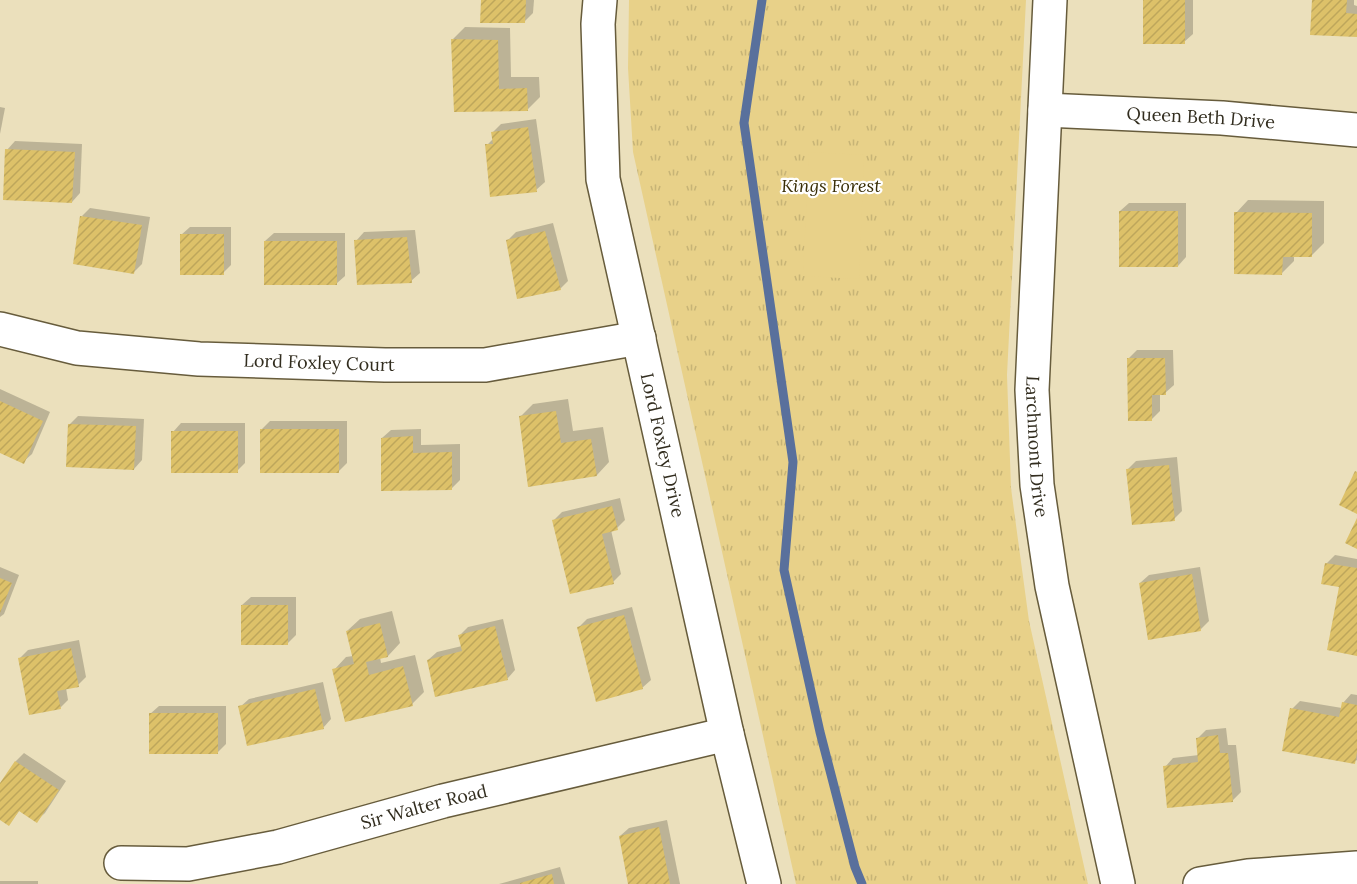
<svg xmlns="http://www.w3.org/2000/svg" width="1357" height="884" font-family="Lora,serif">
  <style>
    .park { fill: url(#park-tufts) }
    .pitch { fill: #e8d189 }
    .shadow { fill: #0003 }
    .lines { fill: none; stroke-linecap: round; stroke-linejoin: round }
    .stream { stroke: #59709c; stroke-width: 9 }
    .building { fill: url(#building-hatch) }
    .street-casing { stroke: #675c3c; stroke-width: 36 }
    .street { stroke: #fff; stroke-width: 33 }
    .labels { text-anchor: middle; stroke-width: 4.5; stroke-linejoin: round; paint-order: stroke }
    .street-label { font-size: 18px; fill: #322d1f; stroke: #fff }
    .park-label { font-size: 18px; font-style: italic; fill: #392e06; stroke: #fff }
  </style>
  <defs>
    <pattern id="park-tufts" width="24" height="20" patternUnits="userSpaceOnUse" patternTransform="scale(1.5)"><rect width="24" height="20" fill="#e8d189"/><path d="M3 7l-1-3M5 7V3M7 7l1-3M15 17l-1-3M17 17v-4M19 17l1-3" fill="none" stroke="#c7b476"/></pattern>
    <pattern id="building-hatch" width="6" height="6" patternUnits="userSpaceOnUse" patternTransform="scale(1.5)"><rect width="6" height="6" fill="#ddc169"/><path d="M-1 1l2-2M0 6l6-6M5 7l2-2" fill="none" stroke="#bea65b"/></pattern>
  </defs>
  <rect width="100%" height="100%" fill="#ebe0bc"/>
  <polygon class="park" points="629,0 1026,0 1007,375 1011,488 1029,621 1088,884 796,884 633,152 628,68"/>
  <polygon class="pitch" points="809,152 864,155 859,279 803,276"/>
  <g class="shadow">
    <polygon points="482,0 534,0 533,13 525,21"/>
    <polygon points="1145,0 1193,0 1193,34 1184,42"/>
    <polygon points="1313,0 1354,0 1354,5 1357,6 1357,35"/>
    <polygon points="465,27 510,28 511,77 539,77 540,97 527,110 455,111 453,39"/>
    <polygon points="0,107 5,108 0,134"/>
    <polygon points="536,119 545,182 536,190 487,145 494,138 493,132 501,124"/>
    <polygon points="15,141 82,144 80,193 72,202 7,150"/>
    <polygon points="1248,200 1324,201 1324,243 1311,256 1294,256 1294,261 1282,273 1236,213"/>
    <polygon points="1129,203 1186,203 1186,257 1178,266 1120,211"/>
    <polygon points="90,208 150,217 142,264 134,272 82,216"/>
    <polygon points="553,223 568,281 560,289 507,241 516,232"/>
    <polygon points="190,227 231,227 231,265 223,273 181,235"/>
    <polygon points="415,230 420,273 411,281 356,241 364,232"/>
    <polygon points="274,233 345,233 345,276 336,284 265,241"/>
    <polygon points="1137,350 1173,350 1174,385 1165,393 1160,393 1160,411 1152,419 1129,358"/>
    <polygon points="0,389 50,412 32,454 23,462 0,452"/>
    <polygon points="568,399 573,431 603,427 609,462 597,475 520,417 533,404"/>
    <polygon points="78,416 144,419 142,460 134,469 70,424"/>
    <polygon points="270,421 347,421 347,463 339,471 261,430"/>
    <polygon points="181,423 245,423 245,463 237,471 173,432"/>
    <polygon points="421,429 421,445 460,444 460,480 451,489 382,438 391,430"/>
    <polygon points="1177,457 1182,511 1174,519 1128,469 1136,461"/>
    <polygon points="620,498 625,520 617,528 611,530 621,574 613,582 554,520 562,512"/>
    <polygon points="1335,555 1357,559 1357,654 1341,585 1327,563"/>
    <polygon points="0,567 19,575 4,614 0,617"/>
    <polygon points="1200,567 1209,621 1200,630 1140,583 1149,575"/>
    <polygon points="251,597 296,597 296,635 287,644 242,605"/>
    <polygon points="632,607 651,680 642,688 579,627 587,619"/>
    <polygon points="392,611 400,643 388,656 380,657 381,663 415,655 424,692 412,704 334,670 346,657 353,656 347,631 360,619"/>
    <polygon points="503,619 515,670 507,679 428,660 437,652 462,646 459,636 468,627"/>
    <polygon points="79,640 86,677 78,685 66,688 68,700 60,708 20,658 28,650"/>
    <polygon points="323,682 331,719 323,728 240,707 249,699"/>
    <polygon points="1351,694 1357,695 1357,760 1354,762 1292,709 1300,701 1342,708 1343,703"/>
    <polygon points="159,706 226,706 226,744 218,752 150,714"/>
    <polygon points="1226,728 1228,745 1236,745 1241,792 1232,801 1165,767 1173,758 1199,755 1198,738 1206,730"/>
    <polygon points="24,753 66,781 45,813 36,821 20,810 9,824 0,818 0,786 16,761"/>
    <polygon points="667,820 680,884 630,884 620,836 629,828"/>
    <polygon points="560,867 565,884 499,884"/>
    <rect x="0" y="881" width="38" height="3"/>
  </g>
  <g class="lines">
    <polyline class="stream" points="762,0 744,123 793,462 784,570 820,732 855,867 862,884"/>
  </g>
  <g class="building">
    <polygon points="481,0 526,0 525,23 480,23"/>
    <rect x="1143" y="0" width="42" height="44"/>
    <polygon points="1312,0 1347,0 1346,13 1357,14 1357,37 1310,35"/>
    <polygon points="451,39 498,40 499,89 527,88 528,111 454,112"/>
    <polygon points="528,127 537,192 490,197 485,144 493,144 491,132"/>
    <polygon points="5,149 75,152 72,203 3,200"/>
    <rect x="1119" y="211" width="59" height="56"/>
    <polygon points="1234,212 1312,213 1312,257 1283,257 1282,275 1234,274"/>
    <polygon points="80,216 142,225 134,274 73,264"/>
    <polygon points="545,231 561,290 517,299 506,240"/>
    <rect x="180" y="234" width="44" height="41"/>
    <polygon points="407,237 412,283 357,285 354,240"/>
    <rect x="264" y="241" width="73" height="44"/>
    <polygon points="1127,358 1165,358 1166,395 1152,395 1152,421 1128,421"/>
    <polygon points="0,401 43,421 24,464 0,453"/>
    <polygon points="556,411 561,443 591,439 597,476 528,487 519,416"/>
    <polygon points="68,424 136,426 134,470 66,467"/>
    <rect x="260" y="429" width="79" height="44"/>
    <rect x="171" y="431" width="67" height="42"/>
    <polygon points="413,436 413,453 452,452 452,490 381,491 381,438"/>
    <polygon points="1169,465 1175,521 1132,525 1126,469"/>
    <polygon points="1355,471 1357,472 1357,514 1339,505"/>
    <polygon points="612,506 618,530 602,534 614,584 570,594 552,520"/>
    <polygon points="1357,518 1357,549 1345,543"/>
    <polygon points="1325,563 1357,568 1357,656 1327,650 1339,587 1321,584"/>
    <polygon points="1192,574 1201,631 1148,640 1139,583"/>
    <polygon points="0,578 12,583 0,613"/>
    <rect x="241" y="605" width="47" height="40"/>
    <polygon points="624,615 643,689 596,702 577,627"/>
    <polygon points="380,623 388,657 366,662 369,675 403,666 413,706 345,722 332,669 354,664 346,631"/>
    <polygon points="495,626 508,680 435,697 427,660 462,651 458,635"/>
    <polygon points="71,648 79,687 57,691 61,709 29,715 18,658"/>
    <polygon points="315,689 324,729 247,746 238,706"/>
    <polygon points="1342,702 1357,705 1357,752 1355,764 1282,751 1290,708 1339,717"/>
    <rect x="149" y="713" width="69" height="41"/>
    <polygon points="1218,735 1220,753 1228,753 1233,802 1167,808 1163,766 1198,762 1196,738"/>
    <polygon points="15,761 59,790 37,823 19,811 9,826 0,820 0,783"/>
    <polygon points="659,827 670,884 628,884 619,836"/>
    <polygon points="552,874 554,884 520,884 520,883"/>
  </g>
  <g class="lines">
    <defs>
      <g id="street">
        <path id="s1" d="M600,0l-2,24 5,155 124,555 37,150"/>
        <path id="s2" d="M1050,0l-18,390 5,95 15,101 66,298"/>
        <path id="s3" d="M1045,110l177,8 135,12"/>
        <path id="s4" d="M0,329l77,19 122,11 186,6h100l154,-27"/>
        <path id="s5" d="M121,863l67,1 90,-17 165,-46 284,-67"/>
        <polyline points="1200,884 1248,876 1357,868"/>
      </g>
    </defs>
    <use href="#street" class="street-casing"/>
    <use href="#street" class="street"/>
  </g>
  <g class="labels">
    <g class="street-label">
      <text dy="6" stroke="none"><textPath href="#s3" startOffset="156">Queen Beth Drive</textPath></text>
      <text dy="6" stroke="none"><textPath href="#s4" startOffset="322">Lord Foxley Court</textPath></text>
      <text dy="6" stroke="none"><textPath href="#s1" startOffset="452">Lord Foxley Drive</textPath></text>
      <text dy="6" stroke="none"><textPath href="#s2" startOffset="447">Larchmont Drive</textPath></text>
      <text dy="6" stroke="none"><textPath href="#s5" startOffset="310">Sir Walter Road</textPath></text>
    </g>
    <g class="park-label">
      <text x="831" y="192">Kings Forest</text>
    </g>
  </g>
</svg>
